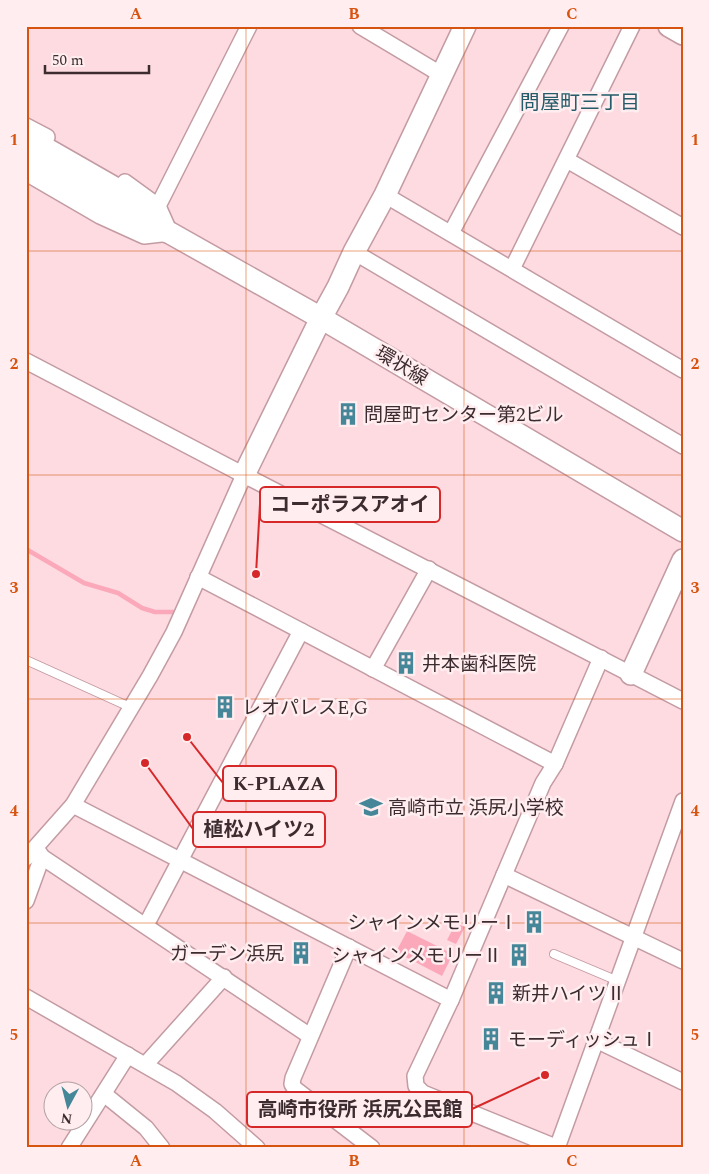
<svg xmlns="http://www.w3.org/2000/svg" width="709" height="1174" font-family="Spectral,'Noto Sans JP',serif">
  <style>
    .water { fill: #fba9ba }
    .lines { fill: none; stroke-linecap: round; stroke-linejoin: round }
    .stream { stroke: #fba9ba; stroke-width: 4.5 }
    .lane-casing { stroke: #c39ba3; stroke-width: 10 }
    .street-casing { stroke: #c39ba3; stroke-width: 18 }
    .secondary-casing { stroke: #c39ba3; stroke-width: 24 }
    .lane { stroke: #fff; stroke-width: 8 }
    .street { stroke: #fff; stroke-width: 15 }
    .secondary { stroke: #fff; stroke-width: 21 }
    .grid { fill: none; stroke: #d75410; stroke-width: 1; stroke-opacity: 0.55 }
    .labels { text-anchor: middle; stroke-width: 5; stroke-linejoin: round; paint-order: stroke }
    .street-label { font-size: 19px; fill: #3c2c2f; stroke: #ffedf0 }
    .poi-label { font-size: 19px; fill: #3c2c2f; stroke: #ffedf0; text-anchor: start }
    .neighbourhood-label { font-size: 20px; fill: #265c69; stroke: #ffedf0 }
    .leader { fill: none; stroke: #d62828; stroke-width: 2 }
    .callout-dot { fill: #d62828; stroke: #ffedf0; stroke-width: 2 }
    .callout { fill: #ffedf0; stroke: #d62828; stroke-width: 2 }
    .callout-label { font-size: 20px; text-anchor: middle; font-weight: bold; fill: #3c2c2f }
    .neatline { fill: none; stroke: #d75410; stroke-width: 2 }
    .grid-label { font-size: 16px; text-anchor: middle; font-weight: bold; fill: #d75410 }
  </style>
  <rect width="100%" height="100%" fill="#fddbe1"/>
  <g class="water">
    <polygon points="456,923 465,927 456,944 447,940"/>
    <polygon points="407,931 453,954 442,976 396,952"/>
  </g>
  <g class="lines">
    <polyline class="stream" points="26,549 84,583 118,593 142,608 155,612 173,612"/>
    <defs>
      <g id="lane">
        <polyline points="26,660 132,708"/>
        <polyline points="554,954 618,981"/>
      </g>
      <g id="street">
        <polyline points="360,26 442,75"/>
        <polyline points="26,126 47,137"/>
        <polyline points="567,160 683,227"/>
        <polyline points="26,173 100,216 144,236 170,233 158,206 125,182"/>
        <polyline points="385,195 683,370"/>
        <polyline points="158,206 249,26"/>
        <polyline points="451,233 561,26"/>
        <polyline points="354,252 683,446"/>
        <polyline points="512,269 632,26"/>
        <polyline points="26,361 244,475 683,701"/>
        <polyline points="198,577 555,764"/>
        <polyline points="373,669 429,569"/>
        <polyline points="73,805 451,1000"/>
        <polyline points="36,848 42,857 310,1036"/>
        <polyline points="26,858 73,805 150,676 174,632 244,475"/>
        <polyline points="504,875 683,961"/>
        <polyline points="26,901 42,857"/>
        <polyline points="146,925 301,631"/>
        <polyline points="349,947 293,1078 292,1084 295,1089 372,1148"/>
        <polyline points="26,997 176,1083 215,1111 257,1148"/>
        <polyline points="596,1040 683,1082"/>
        <polyline points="146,1064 224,977"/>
        <polyline points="104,1094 146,1128 162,1148"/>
        <polyline points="69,1148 128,1055"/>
        <polyline points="557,1148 683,801"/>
        <polyline points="558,1148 423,1093 416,1086 415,1076 451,1000 543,783 555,764 601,658"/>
      </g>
      <g id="secondary">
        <polyline points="669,26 683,34"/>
        <polyline points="26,137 129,196 159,223"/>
        <polyline points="26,158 118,212 170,233 321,318 683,531"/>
        <polyline points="244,475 321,318 338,287 354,252 385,195 465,26"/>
        <polyline points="631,674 683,560"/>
      </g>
    </defs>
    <use href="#lane" class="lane-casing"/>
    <use href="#street" class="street-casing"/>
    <use href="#secondary" class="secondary-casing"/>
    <use href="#lane" class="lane"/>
    <use href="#street" class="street"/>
    <use href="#secondary" class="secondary"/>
  </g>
  <path class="grid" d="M246,26v1122M464,26v1122M26,251h657M26,475h657M26,699h657M26,923h657"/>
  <defs>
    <symbol id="building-bare" viewBox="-9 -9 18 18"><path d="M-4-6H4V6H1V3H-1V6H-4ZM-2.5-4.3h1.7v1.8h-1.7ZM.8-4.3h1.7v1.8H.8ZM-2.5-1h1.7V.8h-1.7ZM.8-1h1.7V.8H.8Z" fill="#458798" stroke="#ffedf0" stroke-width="2.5" paint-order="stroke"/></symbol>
    <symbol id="school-bare" viewBox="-9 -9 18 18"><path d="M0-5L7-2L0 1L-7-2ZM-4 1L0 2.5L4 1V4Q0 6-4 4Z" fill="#458798" stroke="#ffedf0" stroke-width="2.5" paint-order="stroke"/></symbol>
  </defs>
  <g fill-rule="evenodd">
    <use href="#building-bare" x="332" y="398" width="32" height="32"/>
    <use href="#building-bare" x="390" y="647" width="32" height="32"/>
    <use href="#building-bare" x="209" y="691" width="32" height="32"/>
    <use href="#school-bare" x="355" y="791" width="32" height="32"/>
    <use href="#building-bare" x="518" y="906" width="32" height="32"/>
    <use href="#building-bare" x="285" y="937" width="32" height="32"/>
    <use href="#building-bare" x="503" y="939" width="32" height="32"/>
    <use href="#building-bare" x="480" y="977" width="32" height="32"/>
    <use href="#building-bare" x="475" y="1023" width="32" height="32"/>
  </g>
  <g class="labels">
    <g class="street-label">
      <text transform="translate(402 365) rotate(31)" y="7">環状線</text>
    </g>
    <g class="poi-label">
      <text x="364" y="421">問屋町センター第2ビル</text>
      <text x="422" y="670">井本歯科医院</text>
      <text x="242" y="714">レオパレスE,G</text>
      <text x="388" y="814">高崎市立 浜尻小学校</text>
      <text x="518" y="929" text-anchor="end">シャインメモリーⅠ</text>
      <text x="284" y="960" text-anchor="end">ガーデン浜尻</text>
      <text x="502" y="962" text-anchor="end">シャインメモリーⅡ</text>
      <text x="512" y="1000">新井ハイツⅡ</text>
      <text x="508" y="1046">モーディッシュⅠ</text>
    </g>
    <g class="neighbourhood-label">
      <text x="580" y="109">問屋町三丁目</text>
    </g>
  </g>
  <path class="leader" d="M256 574L260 504M187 737L223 783M145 763L193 829M545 1075L472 1109"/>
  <g class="callout-dot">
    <circle cx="256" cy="574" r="5"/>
    <circle cx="187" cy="737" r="5"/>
    <circle cx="145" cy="763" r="5"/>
    <circle cx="545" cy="1075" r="5"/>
  </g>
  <g class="callout">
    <rect x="260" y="487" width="180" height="35" rx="5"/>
    <rect x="223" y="766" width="113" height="35" rx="5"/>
    <rect x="193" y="812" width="132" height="35" rx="5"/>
    <rect x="247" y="1092" width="225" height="35" rx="5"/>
  </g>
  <g class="callout-label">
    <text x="350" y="511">コーポラスアオイ</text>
    <text x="279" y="790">K-PLAZA</text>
    <text x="259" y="836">植松ハイツ2</text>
    <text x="360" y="1116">高崎市役所 浜尻公民館</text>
  </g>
  <rect width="709" height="1174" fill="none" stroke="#ffedf0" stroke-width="55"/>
  <g transform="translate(68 1106) rotate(187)"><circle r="24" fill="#ffedf0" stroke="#b1a0a3"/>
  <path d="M0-4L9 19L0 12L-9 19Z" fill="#458798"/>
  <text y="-8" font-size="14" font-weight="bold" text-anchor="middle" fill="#3c2c2f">N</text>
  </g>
  <path d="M45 65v8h104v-8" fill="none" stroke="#3c2c2f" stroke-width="2.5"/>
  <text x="52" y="65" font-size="15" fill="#3c2c2f" stroke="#ffedf0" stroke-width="4" paint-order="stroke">50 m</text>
  <rect x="28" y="28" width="654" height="1118" class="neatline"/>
  <g class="grid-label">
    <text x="136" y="19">A</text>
    <text x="354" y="19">B</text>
    <text x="572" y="19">C</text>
    <text x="14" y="145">1</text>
    <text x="695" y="145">1</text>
    <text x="14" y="369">2</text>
    <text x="695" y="369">2</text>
    <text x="14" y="593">3</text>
    <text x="695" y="593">3</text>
    <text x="14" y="816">4</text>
    <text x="695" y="816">4</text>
    <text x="14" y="1040">5</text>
    <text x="695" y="1040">5</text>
    <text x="136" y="1166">A</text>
    <text x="354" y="1166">B</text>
    <text x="572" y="1166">C</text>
  </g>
</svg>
